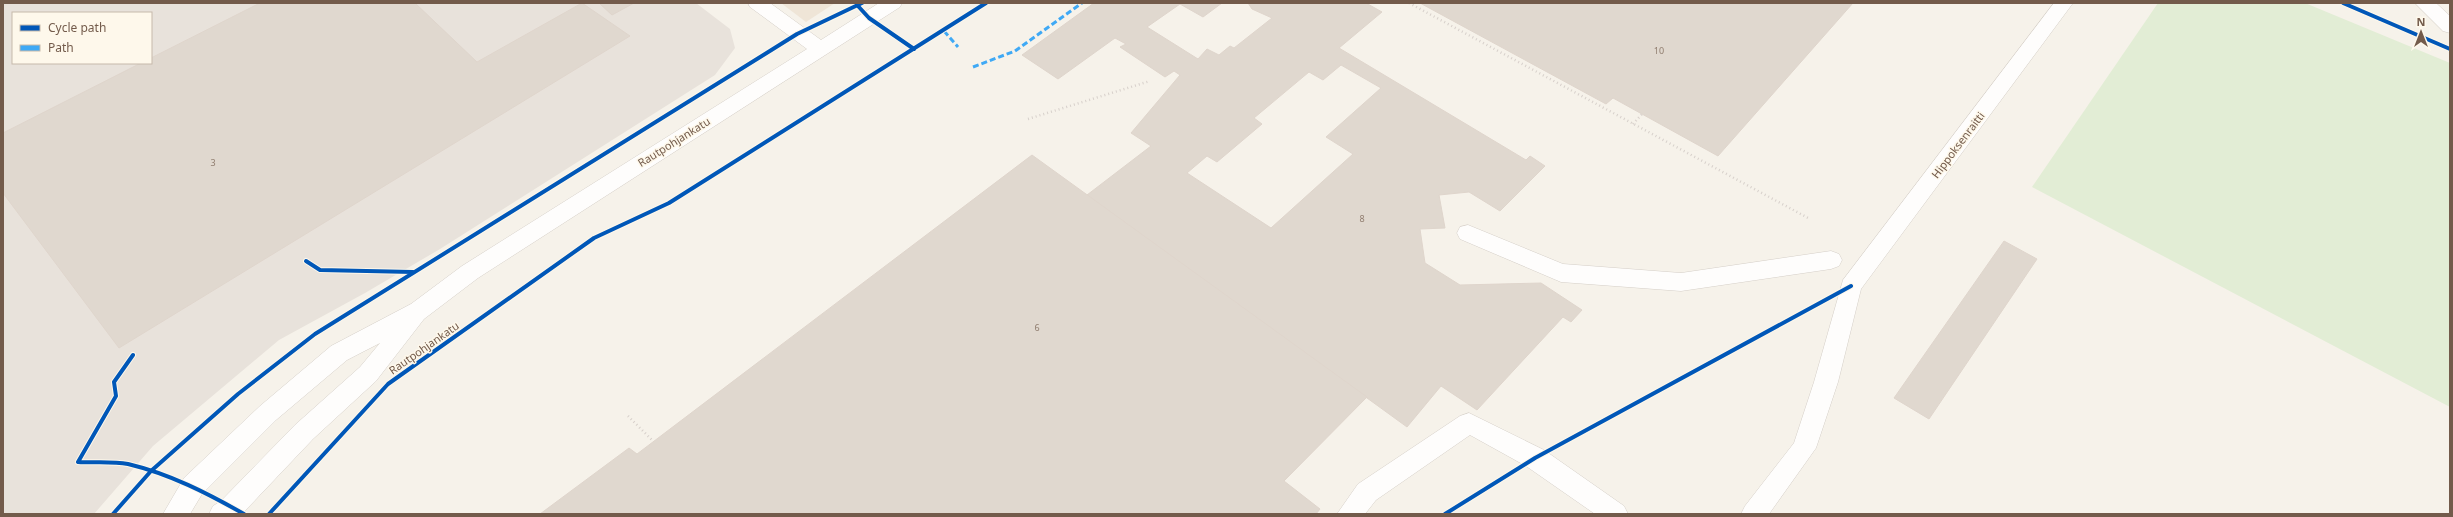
<svg xmlns="http://www.w3.org/2000/svg" width="2453" height="517" font-family="'Noto Sans',sans-serif">
  <style>
    .residential { fill: #efe5d7 }
    .industrial { fill: #e8e2db; fill-rule: evenodd }
    .green { fill: #e2edd5 }
    .building { fill: #e0d8cf; stroke: #dfd5cc; fill-rule: evenodd }
    .lines { fill: none; stroke-linecap: round; stroke-linejoin: round }
    .minor-casing { stroke: #d5cfc8; stroke-width: 1 }
    .path { stroke: #d7d0cb; stroke-width: 2.5; stroke-dasharray: 1 3; stroke-linecap: butt }
    .minor { fill: #fefdfc; fill-rule: evenodd }
    .quiet { stroke: #3fa9f5; stroke-width: 3; stroke-dasharray: 6 3; stroke-linecap: butt }
    .cycleway-casing { stroke: #fef8eb; stroke-width: 6 }
    .cycleway { stroke: #0057b8; stroke-width: 4 }
    .labels { text-anchor: middle; stroke-width: 3; stroke-linejoin: round; paint-order: stroke }
    .number-label { font-size: 9px; fill: #907d6f }
    .street-label { font-size: 11px; fill: #735b4b; stroke: #fef8eb }
  </style>
  <rect width="100%" height="100%" fill="#f6f2ea"/>
  <polygon class="residential" points="781,3 835,3 806,22"/>
  <path class="industrial" d="M3,3h693l34,26 5,19 -20,27 -275,174 -75,44 -86,47 -126,106 -59,68h-91zM13,13h138v50h-138z"/>
  <polygon class="green" points="2158,3 2305,3 2450,63 2450,407 2032,187"/>
  <g class="building">
    <polygon points="260,3 415,3 477,62 582,3 630,36 119,348 3,193 3,133 141,63 151,63 151,58"/>
    <polygon points="599,3 634,3 612,15"/>
    <path d="M1094,3h128l-19,14 -23,-13 -33,23 51,32 9,-10 12,6 11,-9 4,2 38,-30 -20,-9 -4,-6h118l16,9 -43,36 187,112 4,-4 15,10 -45,45 -31,-19 -30,3 6,33 -25,1 5,34 35,22 81,-2 41,27 -11,12 -8,-5 -86,93 -36,-24 -34,41 -320,-232 64,-49 -20,-13 49,-58 -6,-4 -9,6 -45,-30 6,-3 -11,-6 -57,41 -36,-24zM1341,65l40,23 -55,49 27,17 -82,74 -84,-55 20,-17 10,6 45,-38 -8,-6 55,-46 14,8z"/>
    <polygon points="1420,3 1853,3 1718,156 1613,98 1606,104"/>
    <polygon points="1032,155 1367,397 1284,481 1320,509 1316,514 540,514 629,448 637,454"/>
    <polygon points="2004,241 2037,259 1929,419 1894,398"/>
  </g>
  <g class="lines">
    <defs>
      <g id="minor">
        <polygon points="748,3 770,3 821,40 879,3 902,3 900,7 478,278 424,319 376,381 313,439 242,514 209,514 213,506 221,501 295,425 360,367 380,343 347,360 276,420 202,494 190,514 163,514 184,478 260,406 331,346 411,304 462,266 807,49 750,7"/>
        <polygon points="2054,3 2073,3 1861,289 1838,382 1816,448 1769,514 1741,514 1745,506 1794,443 1814,382 1843,280"/>
        <polygon points="2415,3 2436,3 2450,16 2450,33 2443,31"/>
        <polygon points="1468,225 1563,264 1681,273 1831,251 1839,254 1842,260 1839,266 1831,269 1681,291 1561,282 1460,239 1457,233 1460,227"/>
        <polygon points="1469,413 1544,450 1624,506 1628,514 1595,514 1526,466 1470,435 1376,500 1365,514 1337,514 1358,484 1460,416"/>
      </g>
    </defs>
    <use href="#minor" class="minor-casing"/>
    <g class="path">
      <polyline points="1409,3 1810,219"/>
      <polyline points="1028,119 1150,81"/>
      <polyline points="1633,124 1642,114"/>
      <polyline points="420,362 594,238 669,203 986,3"/>
      <polyline points="628,416 653,441"/>
    </g>
    <use href="#minor" class="minor"/>
    <g class="quiet">
      <polyline points="944,31 958,47"/>
      <polyline points="973,67 1015,51 1082,3"/>
    </g>
    <defs>
      <g id="cycleway">
        <polyline points="2343,3 2450,49"/>
        <polyline points="858,6 869,18 914,49"/>
        <polyline points="306,261 320,270 413,272"/>
        <path d="M133,355l-19,27 2,14 -38,66c16,1 34,-1 50,2 42,10 79,29 116,50"/>
        <polyline points="113,514 151,471 238,394 315,334 797,34 862,3"/>
        <polyline points="269,514 388,384 594,238 669,203 986,3"/>
        <polyline points="1445,514 1535,458 1851,286"/>
      </g>
    </defs>
    <use href="#cycleway" class="cycleway-casing"/>
    <use href="#cycleway" class="cycleway"/>
  </g>
  <g class="labels">
    <g class="number-label">
      <text x="1659" y="54">10</text>
      <text x="213" y="166">3</text>
      <text x="1362" y="222">8</text>
      <text x="1037" y="331">6</text>
    </g>
    <g class="street-label">
      <text transform="translate(674 142) rotate(-32)" y="4">Rautpohjankatu</text>
      <text transform="translate(1958 145) rotate(-53)" y="4">Hippoksenraitti</text>
      <text transform="translate(424 348) rotate(-35)" y="4">Rautpohjankatu</text>
    </g>
  </g>
  <rect width="2453" height="517" fill="none" stroke="#735b4b" stroke-width="8"/>
  <rect x="12" y="12" width="140" height="52" fill="#fef8eb" stroke="#c6b9ab"/>
  <rect x="20" y="25" width="20" height="6" fill="#0057b8" stroke="#c6b9ab"/>
  <text x="48" y="32" font-size="12" fill="#735b4b">Cycle path</text>
  <rect x="20" y="45" width="20" height="6" fill="#3fa9f5" stroke="#c6b9ab"/>
  <text x="48" y="52" font-size="12" fill="#735b4b">Path</text>
  <g transform="translate(2421 32)" stroke="#fef8eb" stroke-width="3" paint-order="stroke">
  <path d="M0-3L7 15L0 10L-7 15Z" fill="#735b4b"/>
  <text y="-6" font-size="11" font-weight="bold" text-anchor="middle" fill="#735b4b">N</text>
  </g>
</svg>
